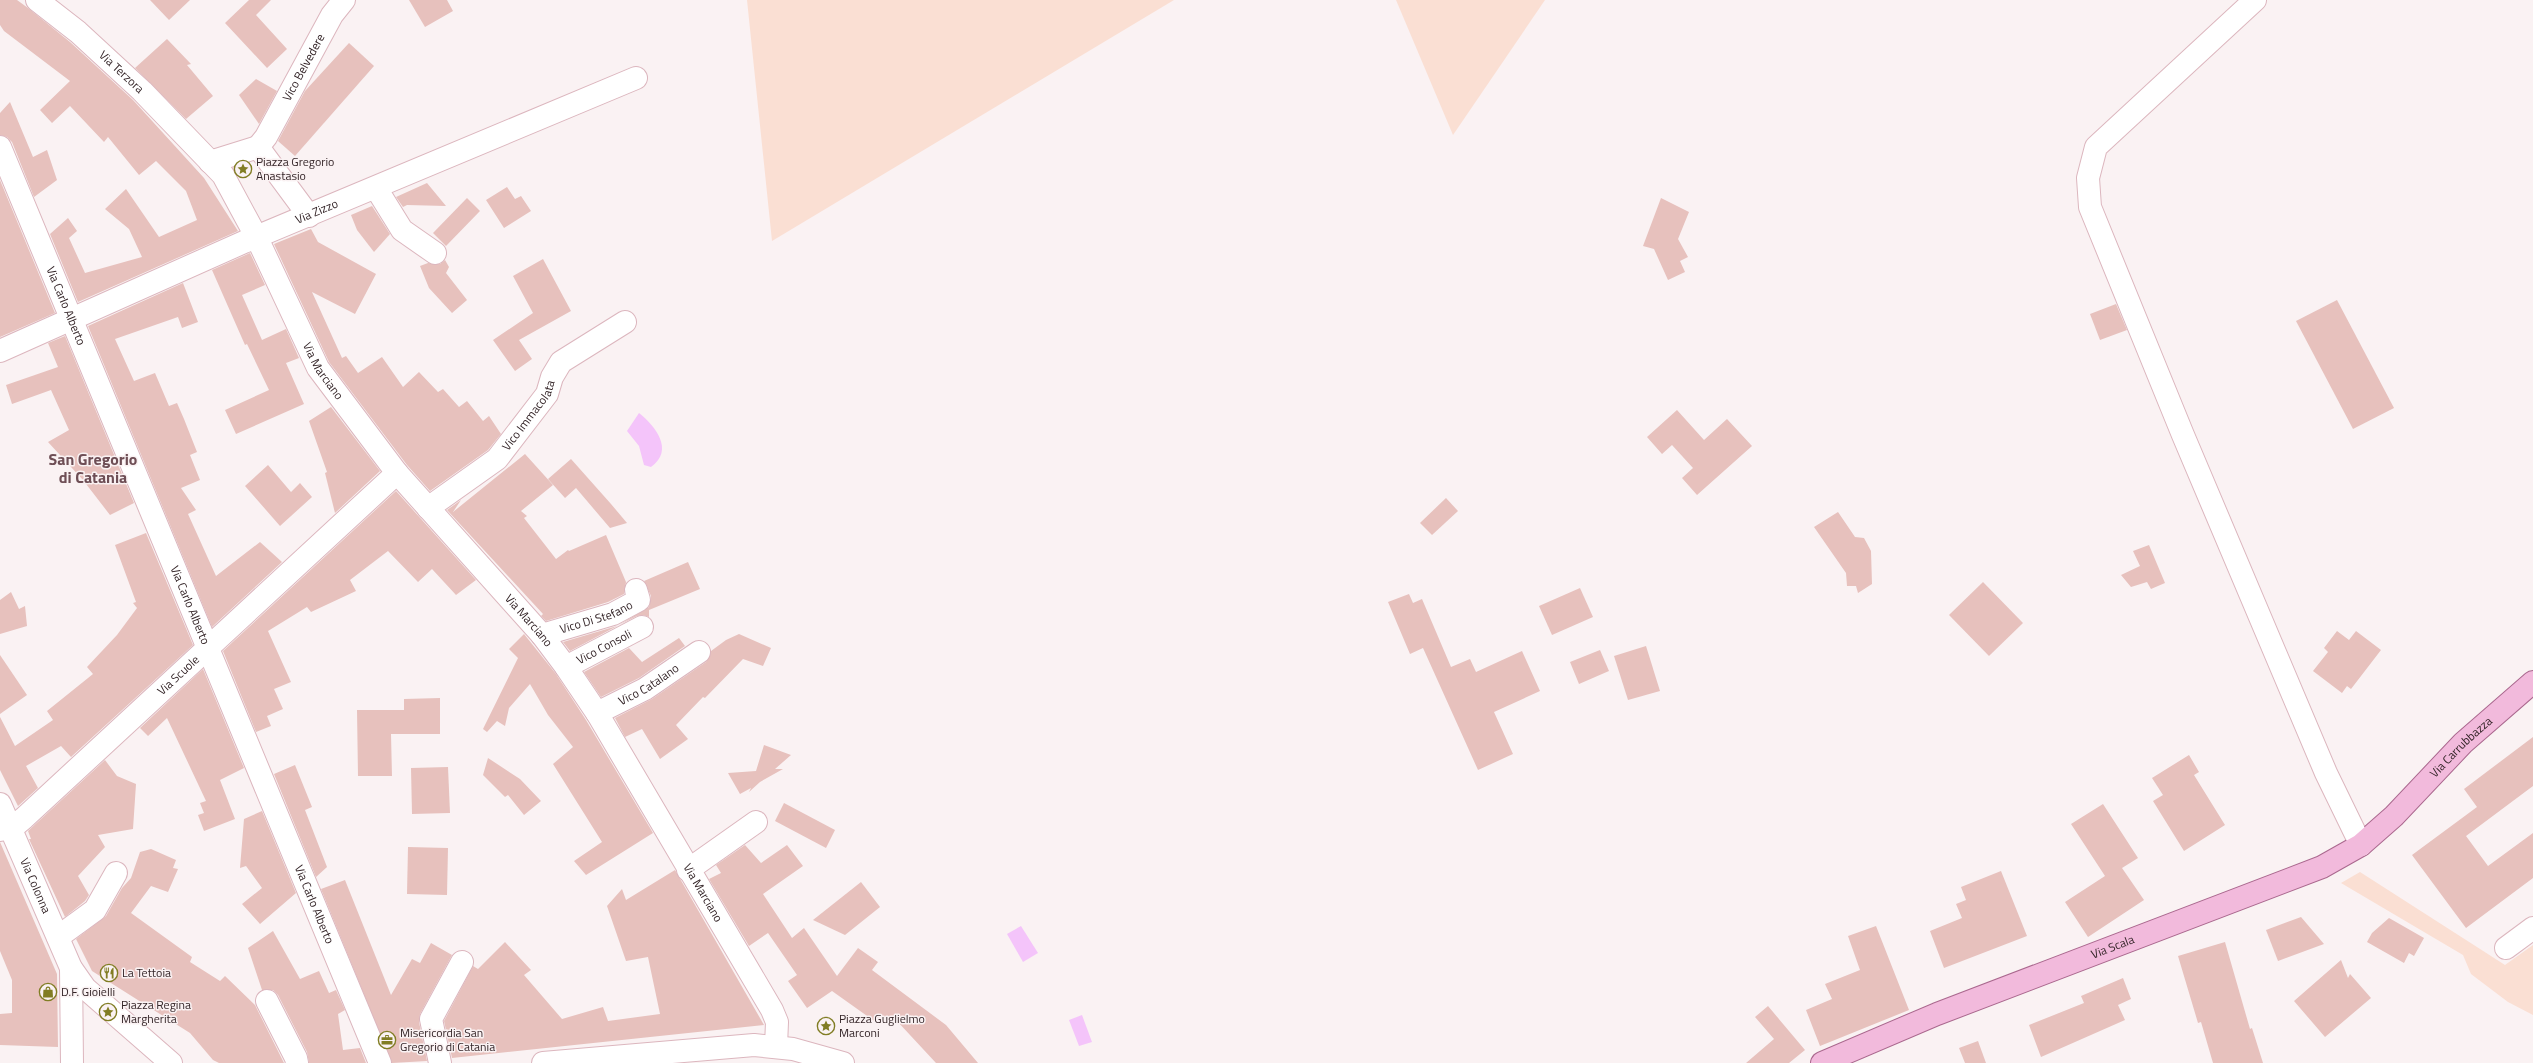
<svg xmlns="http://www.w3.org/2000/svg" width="2533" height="1063" font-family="'Titillium Web',sans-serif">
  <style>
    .green { fill: #fadfd3 }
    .water { fill: #f4c4fa }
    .building { fill: #e7c1bd }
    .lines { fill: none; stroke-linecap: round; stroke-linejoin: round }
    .minor-casing { stroke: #dcb6be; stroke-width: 24 }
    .major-casing { stroke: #aa688e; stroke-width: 24 }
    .minor { stroke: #fff; stroke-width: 22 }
    .major { stroke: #f2badc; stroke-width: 22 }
    .labels { text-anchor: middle; stroke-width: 3; stroke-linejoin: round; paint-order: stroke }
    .street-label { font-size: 12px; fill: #342528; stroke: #faf2f3 }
    .poi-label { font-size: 12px; fill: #342528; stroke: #faf2f3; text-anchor: start }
    .district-label { font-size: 16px; font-weight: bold; fill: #6e4e55; stroke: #faf2f3 }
  </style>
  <rect width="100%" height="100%" fill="#faf2f3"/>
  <g class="green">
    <polygon points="747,0 1174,0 772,241"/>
    <polygon points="1396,0 1545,0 1453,135"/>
    <polygon points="2360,872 2505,965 2533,945 2533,1015 2508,1002 2471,974 2463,955 2341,883"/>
  </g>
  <g class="water">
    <path d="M639,413c16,13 36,37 12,54l-7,-2 -5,-19 -12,-15z"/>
    <polygon points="1021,926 1038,953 1023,962 1007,934"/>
    <polygon points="1082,1015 1092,1042 1079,1046 1069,1020"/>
  </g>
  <g class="building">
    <polygon points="0,0 17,0 28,8 70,42 133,100 204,178 238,231 78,302 50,234 68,218 77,231 69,238 85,273 142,257 129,229 105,209 126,189 159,237 197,220 186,191 156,161 139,175 108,137 104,142 70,106 52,123 40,110 70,81 4,31 0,25"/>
    <polygon points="150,0 190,0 169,20"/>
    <polygon points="249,0 271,0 256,15 287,49 267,68 225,23"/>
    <polygon points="409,0 447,0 453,11 425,27"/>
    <polygon points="167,39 191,64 187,65 213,96 186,119 135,68"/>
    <polygon points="349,43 374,66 295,156 278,141 305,91"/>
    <polygon points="256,79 277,91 259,124 239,95"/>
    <polygon points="10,102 33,157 47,150 57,180 34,197 12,142 7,137 0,135 0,113"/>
    <polygon points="0,180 55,313 0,337"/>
    <polygon points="427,183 446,206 407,205 403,207 396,197"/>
    <polygon points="507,187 515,199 521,196 531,211 504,228 486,200"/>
    <polygon points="467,198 480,211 446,246 433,233"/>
    <polygon points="1661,198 1689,212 1678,239 1688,257 1680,261 1685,272 1668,280 1654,249 1643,246"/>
    <polygon points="372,206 390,234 374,252 357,230 351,215"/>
    <polygon points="311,229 318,242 376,274 355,314 312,292 342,358 346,356 358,373 382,357 403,387 419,372 438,392 443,389 459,407 467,401 483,421 489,416 501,434 488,450 430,491 407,465 329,362 274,244"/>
    <polygon points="250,253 265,285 242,295 262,340 286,329 299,358 286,363 304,404 236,434 225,410 269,390 247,344 245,345 212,270"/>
    <polygon points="543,259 571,311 519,340 532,359 515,371 493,340 533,313 513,276"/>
    <polygon points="445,260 449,267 446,273 467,300 452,313 429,288 420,266 428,263 440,264"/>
    <polygon points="183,283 198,322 182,328 178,317 115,339 134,381 155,373 169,406 177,403 184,419 197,452 190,455 200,480 181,488 196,510 188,514 216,576 260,542 282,562 212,627 88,326"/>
    <polygon points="2337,300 2394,408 2353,429 2296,321"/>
    <polygon points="2116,304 2127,330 2100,340 2090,314"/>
    <polygon points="65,336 134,503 110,515 83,480 48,442 69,430 51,390 12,404 6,385 58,367 48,343"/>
    <polygon points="331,407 380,471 335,513 325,473 327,472 309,421"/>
    <polygon points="1677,410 1704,440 1727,419 1752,446 1697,495 1682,478 1693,468 1672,445 1662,454 1647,437"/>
    <polygon points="525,454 553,485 521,511 527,516 524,518 556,559 568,550 569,551 606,535 626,582 624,594 608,602 546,621 541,616 543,614 447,510 461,500 453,512"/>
    <polygon points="571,459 611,504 627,523 610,528 576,488 565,498 548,479"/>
    <polygon points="268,465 291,492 300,483 312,497 280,526 245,486"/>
    <polygon points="396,491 476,580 456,595 432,569 418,582 388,551 350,580 356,591 311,612 307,607 268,631 291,682 274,689 283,709 267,716 271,726 256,732 223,651"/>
    <polygon points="1446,498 1458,511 1432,535 1420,523"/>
    <polygon points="1838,512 1855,537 1864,538 1871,551 1872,584 1858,593 1856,586 1847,586 1846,573 1814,527"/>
    <polygon points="146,533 193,645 71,757 61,746 26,766 38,788 18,806 0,770 0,717 15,746 53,720 47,711 93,674 87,667 117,635 137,608 133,603 136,602 115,545"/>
    <polygon points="2149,545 2165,583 2151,589 2147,582 2131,587 2121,575 2140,566 2133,551"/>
    <polygon points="688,562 700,589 649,610 649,617 643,615 637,616 619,625 649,607 651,596 644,581"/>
    <polygon points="1983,582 2023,623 1989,656 1949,615"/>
    <polygon points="1580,588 1593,617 1552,635 1539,606"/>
    <polygon points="11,592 19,609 25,606 27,626 0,634 0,600"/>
    <polygon points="1409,594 1413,603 1422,599 1451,667 1470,659 1476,672 1522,651 1540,691 1494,712 1513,754 1478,770 1423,648 1410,654 1388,602"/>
    <polygon points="619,625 570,651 563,642 617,626"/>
    <polygon points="2337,631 2349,640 2356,631 2381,650 2351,689 2347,686 2342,693 2313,671 2328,652 2324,648"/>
    <polygon points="524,634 556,674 586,720 653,833 586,875 574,861 602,842 553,764 573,747 548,715 530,684 509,708 505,726 497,721 487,732 483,729 518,658 509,649"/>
    <polygon points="739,634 771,648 763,666 743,659 705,698 703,697 676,725 688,739 660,759 642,729 625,737 615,718 652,699 706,662 711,651 726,640"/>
    <polygon points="679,638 685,646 639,678 601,697 584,672 629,648 642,662"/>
    <polygon points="1646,646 1660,691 1628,700 1614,656"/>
    <polygon points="1600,650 1609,671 1579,684 1570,662"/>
    <polygon points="0,655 27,695 0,714"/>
    <polygon points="203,669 244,768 220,780 235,819 204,831 198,815 204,813 200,803 206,801 167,718 148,736 140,728"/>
    <polygon points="440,698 440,734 391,734 392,776 358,776 357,710 404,710 404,699"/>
    <polygon points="2533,737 2533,786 2466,836 2488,866 2533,833 2533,878 2466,928 2412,855 2477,807 2464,789"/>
    <polygon points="764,745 791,755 775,769 783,769 760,782 749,792 751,788 740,794 728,773 756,771"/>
    <polygon points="2189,755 2199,772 2194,775 2225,825 2184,851 2153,801 2163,795 2152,778"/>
    <polygon points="488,758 520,779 541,801 524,815 508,795 505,797 483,775"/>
    <polygon points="105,760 117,776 136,784 133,829 98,835 105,847 78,876 89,895 85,901 65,917 29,839 31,839 28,831"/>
    <polygon points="295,765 312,807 305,810 327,867 316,877 274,774"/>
    <polygon points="448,767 450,813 412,814 411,768"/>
    <polygon points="784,803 835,830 826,848 775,821"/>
    <polygon points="2103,804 2138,858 2122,868 2144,900 2088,937 2065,902 2105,876 2071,824"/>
    <polygon points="262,811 296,893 260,924 242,904 262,888 246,866 240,868 244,819"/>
    <polygon points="0,842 57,974 58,1047 0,1045 0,1014 12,1013 12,980 0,951"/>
    <polygon points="745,845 761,863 787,845 803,866 763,894 792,938 804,928 837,976 858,948 878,962 872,970 946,1025 978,1063 936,1063 897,1021 877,1023 832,991 807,1008 788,981 797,975 768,933 749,946 709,879 721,873 716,865"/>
    <polygon points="408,847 448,848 447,895 407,894"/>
    <polygon points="151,849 176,860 173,868 178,869 168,892 151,886 131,913 192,957 190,962 220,981 225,976 255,1005 284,1063 219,1063 213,1060 190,1033 92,971 76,939 106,916 122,888 131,878 140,852"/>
    <polygon points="675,870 764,1025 452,1058 444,1021 473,966 478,969 505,942 531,970 524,975 562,1019 603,1007 608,1021 660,1014 648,957 626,961 607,906 622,889 626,900"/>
    <polygon points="2001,871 2027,936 1944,968 1930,931 1962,918 1956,904 1966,900 1961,887"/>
    <polygon points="345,880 391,995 412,959 420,963 431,943 452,955 420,1014 419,1022 427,1061 392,1063 321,889"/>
    <polygon points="861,882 880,907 845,935 813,920"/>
    <polygon points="2301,917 2324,944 2278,961 2266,930"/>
    <polygon points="2389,918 2424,938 2414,956 2409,953 2404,963 2367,942 2372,933"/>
    <polygon points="1876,926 1909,1010 1820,1046 1806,1010 1832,999 1825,984 1860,970 1848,936"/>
    <polygon points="273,931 300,979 319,971 329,993 336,990 345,1010 338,1014 343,1050 360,1048 366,1063 309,1063 307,1052 278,995 273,990 262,990 248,948"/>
    <polygon points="2225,942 2250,1029 2252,1028 2263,1063 2213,1063 2201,1022 2198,1023 2178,956"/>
    <polygon points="2341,960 2348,978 2350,974 2371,998 2325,1037 2294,1001"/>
    <polygon points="2123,978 2131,999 2118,1005 2125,1020 2041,1057 2029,1025 2084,1003 2081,996"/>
    <polygon points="1768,1006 1805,1050 1789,1063 1746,1063 1774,1039 1755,1017"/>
    <polygon points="1978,1041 1986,1063 1965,1063 1959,1048"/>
  </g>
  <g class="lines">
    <defs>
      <g id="minor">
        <path id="s1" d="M37,0l41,32 64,59 81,84 34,63 61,130 79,105 145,162 24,32 31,46 175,297 5,12 -1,24"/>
        <polyline points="2255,0 2096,147 2088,178 2090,207 2183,435 2326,773 2361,845"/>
        <path id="s2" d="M0,147l380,916"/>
        <path id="s3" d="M258,147l8,-10 66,-122 12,-15"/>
        <polyline points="210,162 258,147 309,216"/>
        <polyline points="376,188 402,230 435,253"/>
        <path id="s4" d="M0,351l244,-109 392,-164"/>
        <path id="s5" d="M428,508l69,-49 50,-65 5,-17 9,-15 64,-40"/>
        <path id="s6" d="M542,635l71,-21 26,-14 -3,-10"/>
        <path id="s7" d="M566,667l76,-40"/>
        <path id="s8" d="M597,713l48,-24 54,-37"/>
        <path id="s9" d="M0,804l71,164 14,20 86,75"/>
        <path id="s10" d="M0,830l12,-2 12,-10 373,-345"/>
        <polyline points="688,870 756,822"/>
        <polyline points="58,937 95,910 116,873"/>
        <polyline points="2506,948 2533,928"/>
        <polyline points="71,968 72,1063"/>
        <polyline points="267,1001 296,1058 297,1063"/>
        <polyline points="440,1063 431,1019 462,962"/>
        <polyline points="543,1063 754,1045 793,1049 843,1063"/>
      </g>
      <g id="major">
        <path id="s11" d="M1822,1063l115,-49 385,-147 39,-22 33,-29 69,-73 70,-61"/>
      </g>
    </defs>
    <use href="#minor" class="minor-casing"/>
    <use href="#major" class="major-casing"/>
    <use href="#minor" class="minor"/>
    <use href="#major" class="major"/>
  </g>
  <defs>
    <symbol id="sight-ring" viewBox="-11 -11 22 22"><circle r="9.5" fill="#faf2f3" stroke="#817d24" stroke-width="1.5"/><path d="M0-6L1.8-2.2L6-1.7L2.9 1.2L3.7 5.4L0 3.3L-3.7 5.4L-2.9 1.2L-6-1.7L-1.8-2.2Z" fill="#817d24"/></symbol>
    <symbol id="restaurant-ring" viewBox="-11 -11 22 22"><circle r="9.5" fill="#faf2f3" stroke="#817d24" stroke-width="1.5"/><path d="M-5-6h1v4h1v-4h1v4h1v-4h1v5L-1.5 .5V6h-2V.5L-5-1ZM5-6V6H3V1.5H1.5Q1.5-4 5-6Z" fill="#817d24"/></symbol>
    <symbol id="shop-ring" viewBox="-11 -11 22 22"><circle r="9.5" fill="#faf2f3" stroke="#817d24" stroke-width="1.5"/><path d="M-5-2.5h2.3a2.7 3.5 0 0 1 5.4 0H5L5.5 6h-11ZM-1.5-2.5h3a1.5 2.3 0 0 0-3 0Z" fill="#817d24"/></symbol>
    <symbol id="office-ring" viewBox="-11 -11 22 22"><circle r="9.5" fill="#faf2f3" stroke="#817d24" stroke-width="1.5"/><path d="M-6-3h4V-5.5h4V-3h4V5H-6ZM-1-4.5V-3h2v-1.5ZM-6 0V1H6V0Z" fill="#817d24"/></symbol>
  </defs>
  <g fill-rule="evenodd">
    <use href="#sight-ring" x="233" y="159" width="20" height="20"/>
    <use href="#restaurant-ring" x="99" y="963" width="20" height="20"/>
    <use href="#shop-ring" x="38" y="982" width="20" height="20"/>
    <use href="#sight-ring" x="98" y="1002" width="20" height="20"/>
    <use href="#sight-ring" x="816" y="1016" width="20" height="20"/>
    <use href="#office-ring" x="377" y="1030" width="20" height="20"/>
  </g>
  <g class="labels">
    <g class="street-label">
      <text dy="4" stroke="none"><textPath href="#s3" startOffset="92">Vico Belvedere</textPath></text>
      <text dy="4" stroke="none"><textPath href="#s1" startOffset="111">Via Terzora</textPath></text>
      <text dy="4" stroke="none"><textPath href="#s4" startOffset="346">Via Zizzo</textPath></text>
      <text dy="4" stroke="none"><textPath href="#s2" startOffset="172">Via Carlo Alberto</textPath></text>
      <text dy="4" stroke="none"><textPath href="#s1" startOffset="476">Via Marciano</textPath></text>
      <text dy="4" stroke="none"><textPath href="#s5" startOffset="139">Vico Immacolata</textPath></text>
      <text dy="4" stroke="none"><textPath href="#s2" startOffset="496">Via Carlo Alberto</textPath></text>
      <text dy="4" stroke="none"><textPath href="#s6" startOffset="57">Vico Di Stefano</textPath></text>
      <text dy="4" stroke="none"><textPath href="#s1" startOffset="800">Via Marciano</textPath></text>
      <text dy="4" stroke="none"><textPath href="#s7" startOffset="43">Vico Consoli</textPath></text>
      <text dy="4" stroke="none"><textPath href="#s10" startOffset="238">Via Scuole</textPath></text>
      <text dy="4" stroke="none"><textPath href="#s8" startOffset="59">Vico Catalano</textPath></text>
      <text dy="4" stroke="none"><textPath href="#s11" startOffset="722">Via Carrubbazza</textPath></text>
      <text dy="4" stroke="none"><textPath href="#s9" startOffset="89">Via Colonna</textPath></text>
      <text dy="4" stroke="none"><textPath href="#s1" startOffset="1124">Via Marciano</textPath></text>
      <text dy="4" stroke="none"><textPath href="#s2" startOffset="820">Via Carlo Alberto</textPath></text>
      <text dy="4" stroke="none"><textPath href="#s11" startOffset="313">Via Scala</textPath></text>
    </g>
    <g class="poi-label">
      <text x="256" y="166">Piazza Gregorio<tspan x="256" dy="14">Anastasio</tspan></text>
      <text x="122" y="977">La Tettoia</text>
      <text x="61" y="996">D.F. Gioielli</text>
      <text x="121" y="1009">Piazza Regina<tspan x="121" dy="14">Margherita</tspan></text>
      <text x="839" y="1023">Piazza Guglielmo<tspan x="839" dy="14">Marconi</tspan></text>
      <text x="400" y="1037">Misericordia San<tspan x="400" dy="14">Gregorio di Catania</tspan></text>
    </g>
    <g class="district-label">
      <text x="93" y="465">San Gregorio<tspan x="93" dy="18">di Catania</tspan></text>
    </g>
  </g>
</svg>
